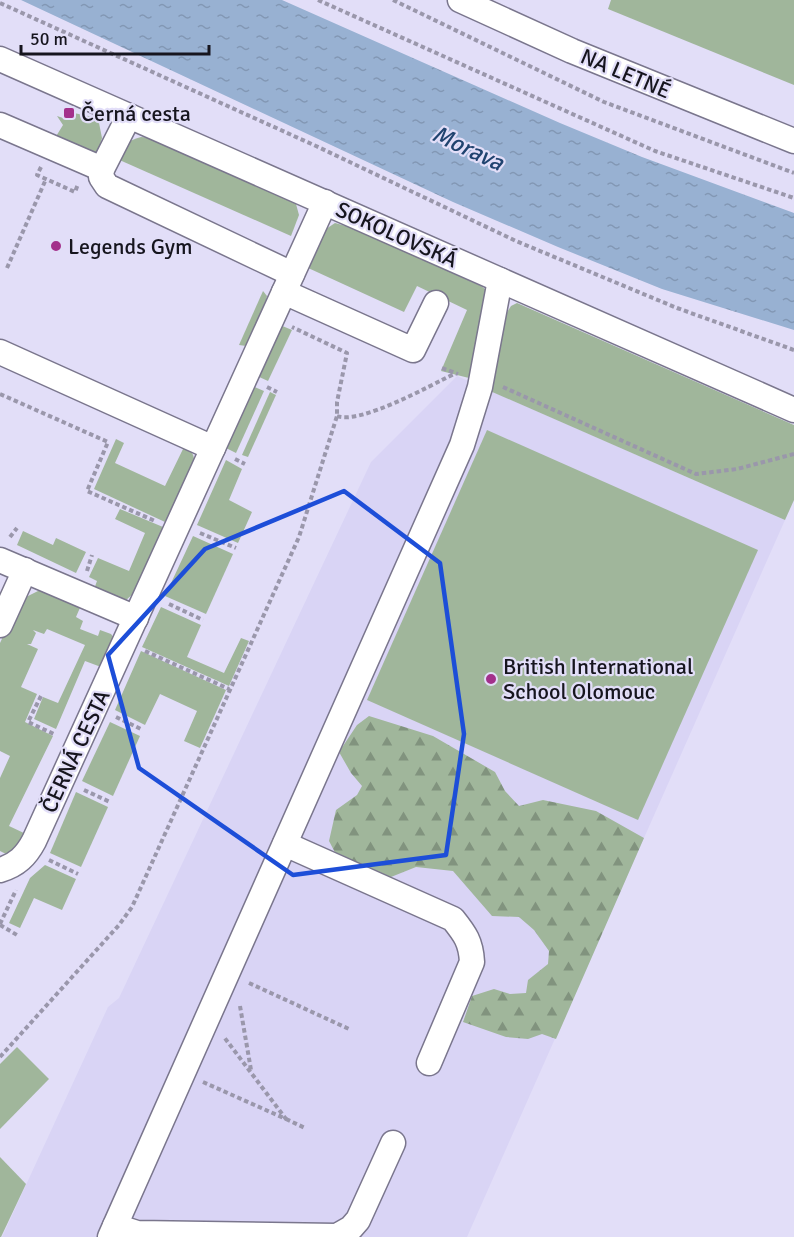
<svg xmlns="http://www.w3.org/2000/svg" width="794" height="1237" font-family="Signika,sans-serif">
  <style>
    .built { fill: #d9d4f5 }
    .grass { fill: #a0b69b }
    .forest { fill: url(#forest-firs) }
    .water { fill: url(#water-ripples) }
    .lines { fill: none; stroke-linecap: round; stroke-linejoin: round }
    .minor-casing { stroke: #7a768d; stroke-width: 27 }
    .path { stroke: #9a97ab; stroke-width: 4; stroke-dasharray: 4.5 3; stroke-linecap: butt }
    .minor { stroke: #fff; stroke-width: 24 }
    .marked { fill: none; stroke: #1d4ed8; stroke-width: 4.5; stroke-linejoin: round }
    .poi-dot { fill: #a3308b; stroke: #e2def8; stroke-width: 2 }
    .labels { text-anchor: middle; stroke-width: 4.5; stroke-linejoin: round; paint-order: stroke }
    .street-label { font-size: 22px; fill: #16151e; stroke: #e2def8 }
    .poi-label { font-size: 22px; fill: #16151e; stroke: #e2def8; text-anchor: start }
    .water-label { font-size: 24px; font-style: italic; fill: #20436f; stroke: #e2def8 }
  </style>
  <defs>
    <pattern id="forest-firs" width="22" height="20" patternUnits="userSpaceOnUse" patternTransform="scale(1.5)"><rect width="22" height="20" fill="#a0b69b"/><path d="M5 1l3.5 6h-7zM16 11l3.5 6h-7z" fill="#81937e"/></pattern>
    <pattern id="water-ripples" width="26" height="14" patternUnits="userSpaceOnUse" patternTransform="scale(1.5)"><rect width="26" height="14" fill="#98b1d2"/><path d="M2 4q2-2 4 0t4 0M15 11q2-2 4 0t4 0" fill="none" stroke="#8297b4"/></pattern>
  </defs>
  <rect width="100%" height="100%" fill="#e2def8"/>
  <polygon class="built" points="457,376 785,520 467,1237 2,1237 108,1007 119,998 371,462"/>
  <g class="grass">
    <polygon points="611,0 794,0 794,85 608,9"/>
    <polygon points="69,112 98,118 102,138 96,158 55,138 63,125 57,116 66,119"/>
    <path d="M141,137l13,1 142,66 3,11 -8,21 -176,-78c7,-12 12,-17 26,-21z"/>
    <polygon points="335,223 353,228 481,286 485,289 486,295 472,367 477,380 441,371 467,310 417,286 404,312 306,267 323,231"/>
    <polygon points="263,291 267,296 266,300 246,346 239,345"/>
    <polygon points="517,303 794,425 794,500 785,520 490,391 504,317 511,306"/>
    <polygon points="280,325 292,330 268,381 257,376"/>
    <polygon points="252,386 264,391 236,453 224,447"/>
    <polygon points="270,392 276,395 248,457 242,455"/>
    <polygon points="487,430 758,550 638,820 367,700"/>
    <path d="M116,439l8,4 -9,20 50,23 18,-37 -13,-9c10,5 25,8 24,21l-29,61 -71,-33z"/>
    <polygon points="226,460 242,469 229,500 252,512 238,543 197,525"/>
    <polygon points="120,509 163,527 135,592 125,601 93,592 97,581 89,577 98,558 129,571 145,533 115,519"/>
    <polygon points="23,531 53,545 56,538 86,552 76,573 17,545"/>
    <polygon points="193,536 233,554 206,614 165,596"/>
    <polygon points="50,589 82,603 76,617 83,621 80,629 98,636 100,630 111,634 114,638 101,667 85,661 56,729 34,719 43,697 58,703 85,645 47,629 44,634 33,630 36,633 31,644 27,644 38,649 21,687 37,694 25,722 53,736 9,826 26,834 8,855 0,851 0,778 10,756 0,751 0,643 16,609 26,597 40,590"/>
    <polygon points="161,607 201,625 187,657 224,673 241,638 249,641 229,686 142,647"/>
    <polygon points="141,651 226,690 200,748 184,741 197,711 160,694 145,725 115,710"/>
    <polygon points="110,722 140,736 113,796 82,781"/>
    <polygon points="76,792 108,807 81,867 50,853"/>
    <polygon points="45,865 76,879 62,910 34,898 20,928 9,923 30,878"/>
    <polygon points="17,1047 49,1079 0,1129 0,1064"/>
    <polygon points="0,1157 26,1184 1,1237 0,1237"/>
  </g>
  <polygon class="forest" points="369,716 433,736 495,772 505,791 519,806 543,800 596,811 644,838 556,1039 542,1034 528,1039 506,1037 463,1022 472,996 494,989 510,994 526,993 528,980 548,964 549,951 534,930 519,917 492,916 453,871 416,867 386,879 340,862 329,841 336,810 357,795 362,786 351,773 339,752 357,725"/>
  <polygon class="water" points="21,0 282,0 560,123 642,157 794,213 794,330 662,289 558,247 453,202"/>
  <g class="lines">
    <defs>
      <g id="minor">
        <polyline points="460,0 572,51 794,141"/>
        <polyline points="0,59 794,410"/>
        <polyline points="129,116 102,169 101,177 107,186 292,274"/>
        <polyline points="0,125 102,169"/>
        <polyline points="284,292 413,350 436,303"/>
        <polyline points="0,352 213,448"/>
        <polyline points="0,560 136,618"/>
        <polyline points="0,625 25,570"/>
        <path d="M285,844l168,75c12,15 18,23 19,43l-43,101"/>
        <path d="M0,870c17,-5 26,-14 34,-29l291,-639"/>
        <polyline points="115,1226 137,1233 337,1236 351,1228 358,1220 393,1143"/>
        <polyline points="110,1237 462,445 480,387 500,280"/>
      </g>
    </defs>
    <use href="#minor" class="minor-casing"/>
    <g class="path">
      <polyline points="318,0 655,151 794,198"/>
      <polyline points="393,0 604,102 794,173"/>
      <polyline points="0,3 316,146 516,241 677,308 794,350"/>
      <polyline points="41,167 37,175 75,192 78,184"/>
      <polyline points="7,268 46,179"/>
      <polyline points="442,368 458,374"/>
      <polyline points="267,387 277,392"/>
      <polyline points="503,387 696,474 737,469 794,454"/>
      <polyline points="0,394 108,442 87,491 155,521"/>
      <path d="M337,416c23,9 94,-31 117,-42"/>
      <polyline points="235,459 245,464"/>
      <polyline points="200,533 236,548"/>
      <polyline points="10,537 17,528"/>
      <polyline points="87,571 92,555"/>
      <polyline points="169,604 203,620"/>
      <polyline points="145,651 229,689"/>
      <polyline points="41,696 28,722 56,735"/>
      <polyline points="116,717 143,730"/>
      <polyline points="84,790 110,802"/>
      <polyline points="49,860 78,874"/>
      <polyline points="0,924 16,890"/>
      <polyline points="0,925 17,935"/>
      <polyline points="249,983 349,1029"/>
      <polyline points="240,1006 251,1070"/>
      <polyline points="0,1057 119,925 132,907 299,537 337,416 337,402 347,353 292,327"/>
      <polyline points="203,1082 286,1119 224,1037"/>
      <polyline points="286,1119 305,1128"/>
    </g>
    <use href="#minor" class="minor"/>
  </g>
  <path class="marked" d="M344,491l96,72 24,171 -18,121 -153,20 -154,-107 -31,-113 97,-106z"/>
  <g class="poi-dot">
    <rect x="63" y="107" width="12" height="12" rx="3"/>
    <circle cx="56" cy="246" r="6"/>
    <circle cx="491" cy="679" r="6"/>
  </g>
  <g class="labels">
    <g class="street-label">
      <text transform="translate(626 73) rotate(23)" y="8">NA LETNÉ</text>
      <text transform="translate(397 234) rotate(24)" y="8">SOKOLOVSKÁ</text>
      <text transform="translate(75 751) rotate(-65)" y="8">ČERNÁ CESTA</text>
    </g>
    <g class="poi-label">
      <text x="81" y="121">Černá cesta</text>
      <text x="68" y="254">Legends Gym</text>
      <text x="503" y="674">British International<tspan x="503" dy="25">School Olomouc</tspan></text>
    </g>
    <g class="water-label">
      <text transform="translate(468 148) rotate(25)" y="8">Morava</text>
    </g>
  </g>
  <path d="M21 45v9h188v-9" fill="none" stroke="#16151e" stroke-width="3"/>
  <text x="30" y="45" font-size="18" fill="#16151e" stroke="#e2def8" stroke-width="4.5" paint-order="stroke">50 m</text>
</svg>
